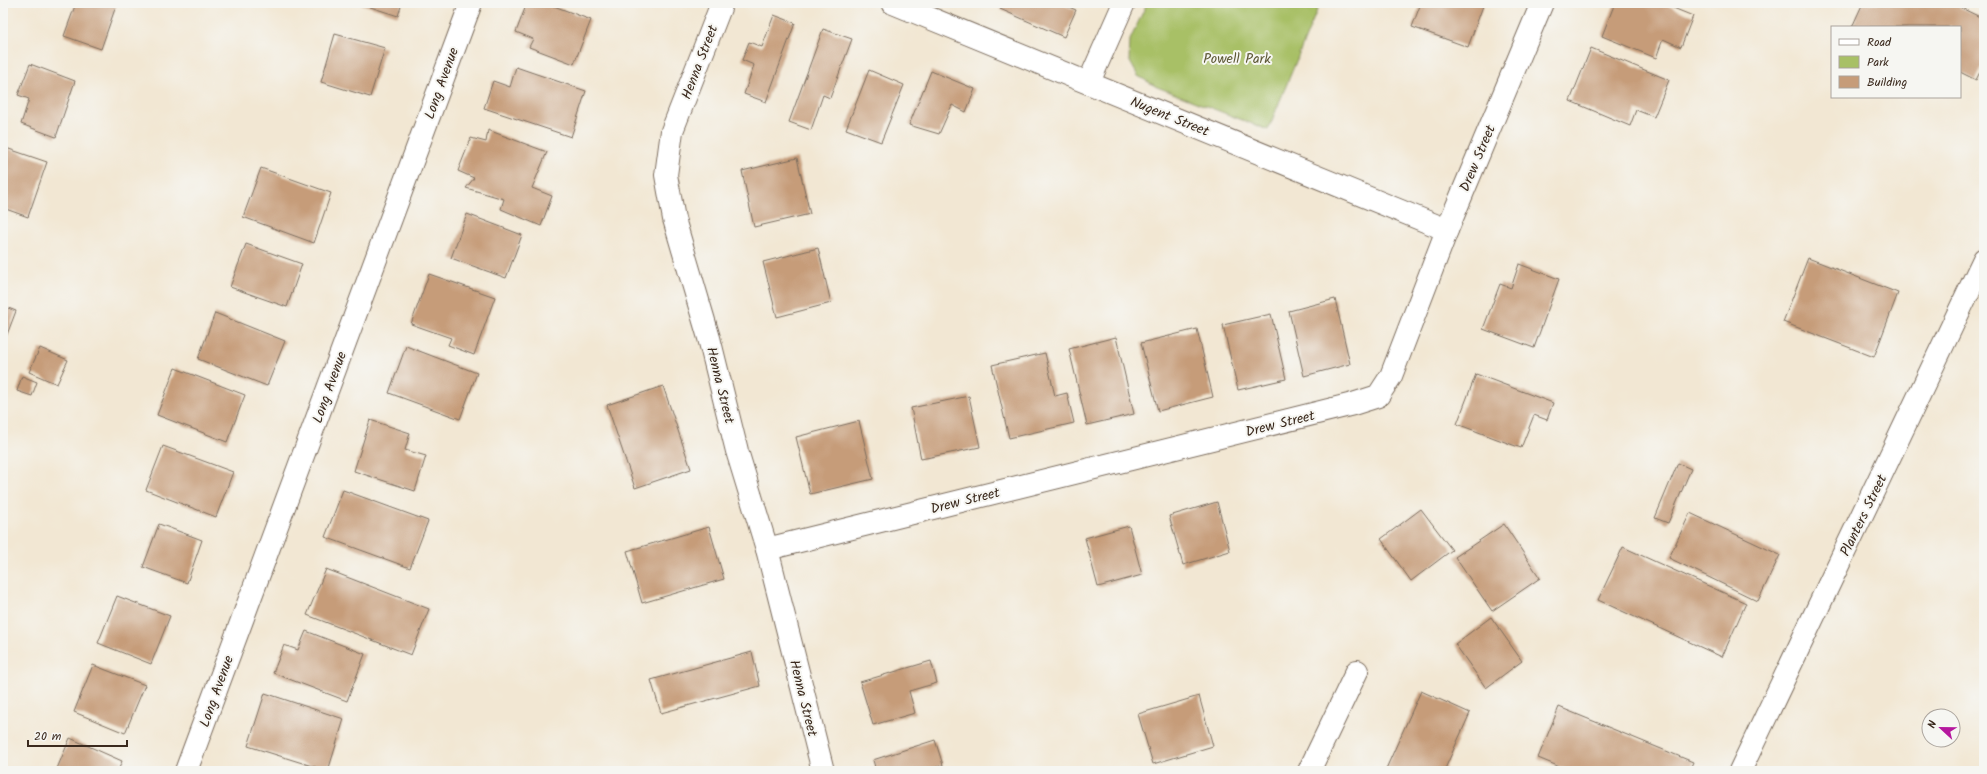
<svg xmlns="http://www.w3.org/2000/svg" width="1987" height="774" font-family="Kalam,sans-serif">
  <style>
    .green { fill: #a8c066; stroke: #727542 }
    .building { fill: #c69c79 }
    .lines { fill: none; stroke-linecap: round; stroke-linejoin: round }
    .minor-casing { stroke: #7b6c5d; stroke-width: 24 }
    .minor { stroke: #fff; stroke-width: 22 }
    .labels { text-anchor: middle; stroke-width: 4; stroke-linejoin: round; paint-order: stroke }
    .park-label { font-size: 14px; fill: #5c5734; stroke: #f6f6f2 }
    .street-label { font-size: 14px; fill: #3b2a1e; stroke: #f6f6f2 }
  </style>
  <rect width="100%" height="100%" fill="#f6f6f2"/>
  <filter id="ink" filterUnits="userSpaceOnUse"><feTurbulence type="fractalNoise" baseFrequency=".025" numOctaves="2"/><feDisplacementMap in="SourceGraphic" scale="8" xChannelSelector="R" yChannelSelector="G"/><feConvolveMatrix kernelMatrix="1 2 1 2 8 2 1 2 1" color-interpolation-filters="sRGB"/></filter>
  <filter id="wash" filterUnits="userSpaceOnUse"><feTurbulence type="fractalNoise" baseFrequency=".012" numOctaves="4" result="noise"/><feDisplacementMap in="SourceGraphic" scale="16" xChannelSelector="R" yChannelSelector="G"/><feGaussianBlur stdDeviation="0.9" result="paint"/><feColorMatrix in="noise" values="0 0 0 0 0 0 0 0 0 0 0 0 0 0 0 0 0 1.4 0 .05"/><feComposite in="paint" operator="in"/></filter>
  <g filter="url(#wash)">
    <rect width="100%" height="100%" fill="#f2e7d3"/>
    <polygon class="green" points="1147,3 1320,3 1268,130 1157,87 1138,76 1129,60 1130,40"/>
    <g id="blocks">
      <g class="building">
        <polygon points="76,3 117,3 101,49 64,36"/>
        <polygon points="358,3 402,3 398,16"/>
        <polygon points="527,3 546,3 591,20 574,64 529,47 533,39 516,32"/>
        <polygon points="1002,3 1065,3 1064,5 1076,10 1064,37 1000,9"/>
        <polygon points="1421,3 1484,3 1468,47 1412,27"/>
        <polygon points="1615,3 1661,3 1693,16 1681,47 1663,39 1656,58 1602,36"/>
        <polygon points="1863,3 1951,3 1984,19 1984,64 1976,80 1960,72 1960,27 1852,27"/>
        <polygon points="774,15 795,23 766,102 744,94 754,65 742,60 749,42 762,47"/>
        <polygon points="823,29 852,39 830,98 823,95 811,130 789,122"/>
        <polygon points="335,34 385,48 370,97 321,82"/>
        <polygon points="1591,48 1669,80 1654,117 1636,110 1630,126 1570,101"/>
        <polygon points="30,64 75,81 56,137 21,124 29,99 18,95"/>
        <polygon points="516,67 586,91 571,137 484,108 493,81 510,87"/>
        <polygon points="869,70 904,85 881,142 846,129"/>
        <polygon points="931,71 975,89 966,112 952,105 939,134 909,125"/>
        <polygon points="488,130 547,152 532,188 552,196 541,226 501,209 504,199 466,188 474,178 458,171 471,138 486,142"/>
        <polygon points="3,147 47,162 28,217 3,208"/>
        <polygon points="797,158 810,214 754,227 742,171"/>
        <polygon points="261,168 331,193 314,243 243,217"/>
        <polygon points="467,214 522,235 506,278 451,258"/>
        <polygon points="246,244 302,264 287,307 230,287"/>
        <polygon points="818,248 831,303 777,317 763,262"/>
        <polygon points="1808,258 1898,293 1874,357 1783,322"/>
        <polygon points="1519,264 1559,279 1534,348 1483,329 1500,284 1511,288"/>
        <polygon points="429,274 495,297 474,355 448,345 451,338 411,324"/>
        <polygon points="1335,299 1350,364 1304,376 1289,311"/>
        <polygon points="3,306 16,311 3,345"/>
        <polygon points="215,313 285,341 267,386 198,359"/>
        <polygon points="1271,314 1286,379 1238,390 1223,325"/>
        <polygon points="1197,329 1213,397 1158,411 1141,343"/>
        <polygon points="1116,337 1134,414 1087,425 1069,349"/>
        <polygon points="406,346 477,373 460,419 389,393"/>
        <polygon points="40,348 68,360 57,384 29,372"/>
        <polygon points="1045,353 1055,396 1067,393 1074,423 1009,438 992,365"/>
        <polygon points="175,368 245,395 227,442 157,415"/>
        <polygon points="1476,374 1553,403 1547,420 1534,415 1521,448 1457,424"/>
        <polygon points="22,376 37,382 32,396 17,391"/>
        <polygon points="663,386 691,469 635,488 607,405"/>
        <polygon points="969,396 980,447 921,459 911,408"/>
        <polygon points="370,420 410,433 405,450 426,456 415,491 354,471"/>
        <polygon points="859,421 873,479 810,494 796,437"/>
        <polygon points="163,446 233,472 216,517 146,490"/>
        <polygon points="1678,463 1691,469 1668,523 1655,518"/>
        <polygon points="343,490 428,521 410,568 325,537"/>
        <polygon points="1217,502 1230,551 1183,565 1169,516"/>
        <polygon points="1421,509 1452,550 1411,581 1381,539"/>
        <polygon points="1690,513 1780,555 1758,601 1669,558"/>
        <polygon points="159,524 202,540 187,583 143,567"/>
        <polygon points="1504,524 1540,578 1492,611 1455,557"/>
        <polygon points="1129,526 1142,575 1098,587 1085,538"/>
        <polygon points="709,527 724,579 642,603 627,551"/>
        <polygon points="1623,547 1746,603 1722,657 1598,600"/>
        <polygon points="326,569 429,609 411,655 307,615"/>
        <polygon points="117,596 170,616 151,664 98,643"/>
        <polygon points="1491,617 1522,661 1486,688 1455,644"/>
        <polygon points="306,631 365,654 347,701 273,673 284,645 298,650"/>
        <polygon points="752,652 760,686 661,713 651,680"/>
        <polygon points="931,661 937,683 909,691 915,713 873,725 860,682"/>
        <polygon points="93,665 145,685 125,733 74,712"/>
        <polygon points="1421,691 1470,713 1444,771 1385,771"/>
        <polygon points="265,693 344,719 328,771 248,746"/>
        <polygon points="1199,696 1213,746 1153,764 1138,714"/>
        <polygon points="1559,707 1693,762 1689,771 1570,771 1538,758"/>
        <polygon points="70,738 122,761 118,771 56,771"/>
        <polygon points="935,740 943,765 924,771 876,771 873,760"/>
      </g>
    </g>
  </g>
  <g filter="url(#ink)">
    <use href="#blocks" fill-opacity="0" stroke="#7b6c5d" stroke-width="1"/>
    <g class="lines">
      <defs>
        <g id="minor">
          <polyline points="722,3 672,131 666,175 674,219 709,338 737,451 767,549 823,771"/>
          <polyline points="893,3 1447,230"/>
          <polyline points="1089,82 1124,3"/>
          <polyline points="767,549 1353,404 1378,396 1391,376 1447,230 1542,3"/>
          <polyline points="186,771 471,3"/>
          <polyline points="1309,771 1357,671"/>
          <polyline points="1740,771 1984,259"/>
        </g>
      </defs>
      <use href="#minor" class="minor-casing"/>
      <use href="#minor" class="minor"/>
    </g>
  </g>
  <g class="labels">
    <g class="park-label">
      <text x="1237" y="63">Powell Park</text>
    </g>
    <g class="street-label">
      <text transform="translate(699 62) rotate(-69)" y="5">Henna Street</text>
      <text transform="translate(441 83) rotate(-70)" y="5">Long Avenue</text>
      <text transform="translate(1170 116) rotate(22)" y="5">Nugent Street</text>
      <text transform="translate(1477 158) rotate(-67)" y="5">Drew Street</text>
      <text transform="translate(721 385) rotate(76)" y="5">Henna Street</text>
      <text transform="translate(329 387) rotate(-70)" y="5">Long Avenue</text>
      <text transform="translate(1280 423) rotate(-14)" y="5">Drew Street</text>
      <text transform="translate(965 500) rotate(-14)" y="5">Drew Street</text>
      <text transform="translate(1863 515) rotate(-64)" y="5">Planters Street</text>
      <text transform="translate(216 691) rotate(-70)" y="5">Long Avenue</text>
      <text transform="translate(804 698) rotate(76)" y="5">Henna Street</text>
    </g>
  </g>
  <rect width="1987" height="774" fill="none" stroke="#f6f6f2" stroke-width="16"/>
  <rect x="1831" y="26" width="130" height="72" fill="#f6f6f2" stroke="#aba49d"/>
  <rect x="1839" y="39" width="20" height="6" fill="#ffffff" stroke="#aba49d"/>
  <text x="1867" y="46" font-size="12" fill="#3b2a1e">Road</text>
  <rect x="1839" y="56" width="20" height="12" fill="#a8c066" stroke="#aba49d"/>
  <text x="1867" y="66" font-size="12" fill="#3b2a1e">Park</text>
  <rect x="1839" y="76" width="20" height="12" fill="#c69c79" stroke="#aba49d"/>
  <text x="1867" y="86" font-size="12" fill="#3b2a1e">Building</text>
  <g transform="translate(1941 728) rotate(292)"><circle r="19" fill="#f6f6f2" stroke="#aba49d"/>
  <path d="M0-3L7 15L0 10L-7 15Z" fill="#b5179e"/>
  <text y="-6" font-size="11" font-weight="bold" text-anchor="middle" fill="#3b2a1e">N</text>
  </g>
  <path d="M28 740v6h99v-6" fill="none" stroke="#3b2a1e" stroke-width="2"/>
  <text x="34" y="740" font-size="12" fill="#3b2a1e" stroke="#f6f6f2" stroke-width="3" paint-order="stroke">20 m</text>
</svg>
